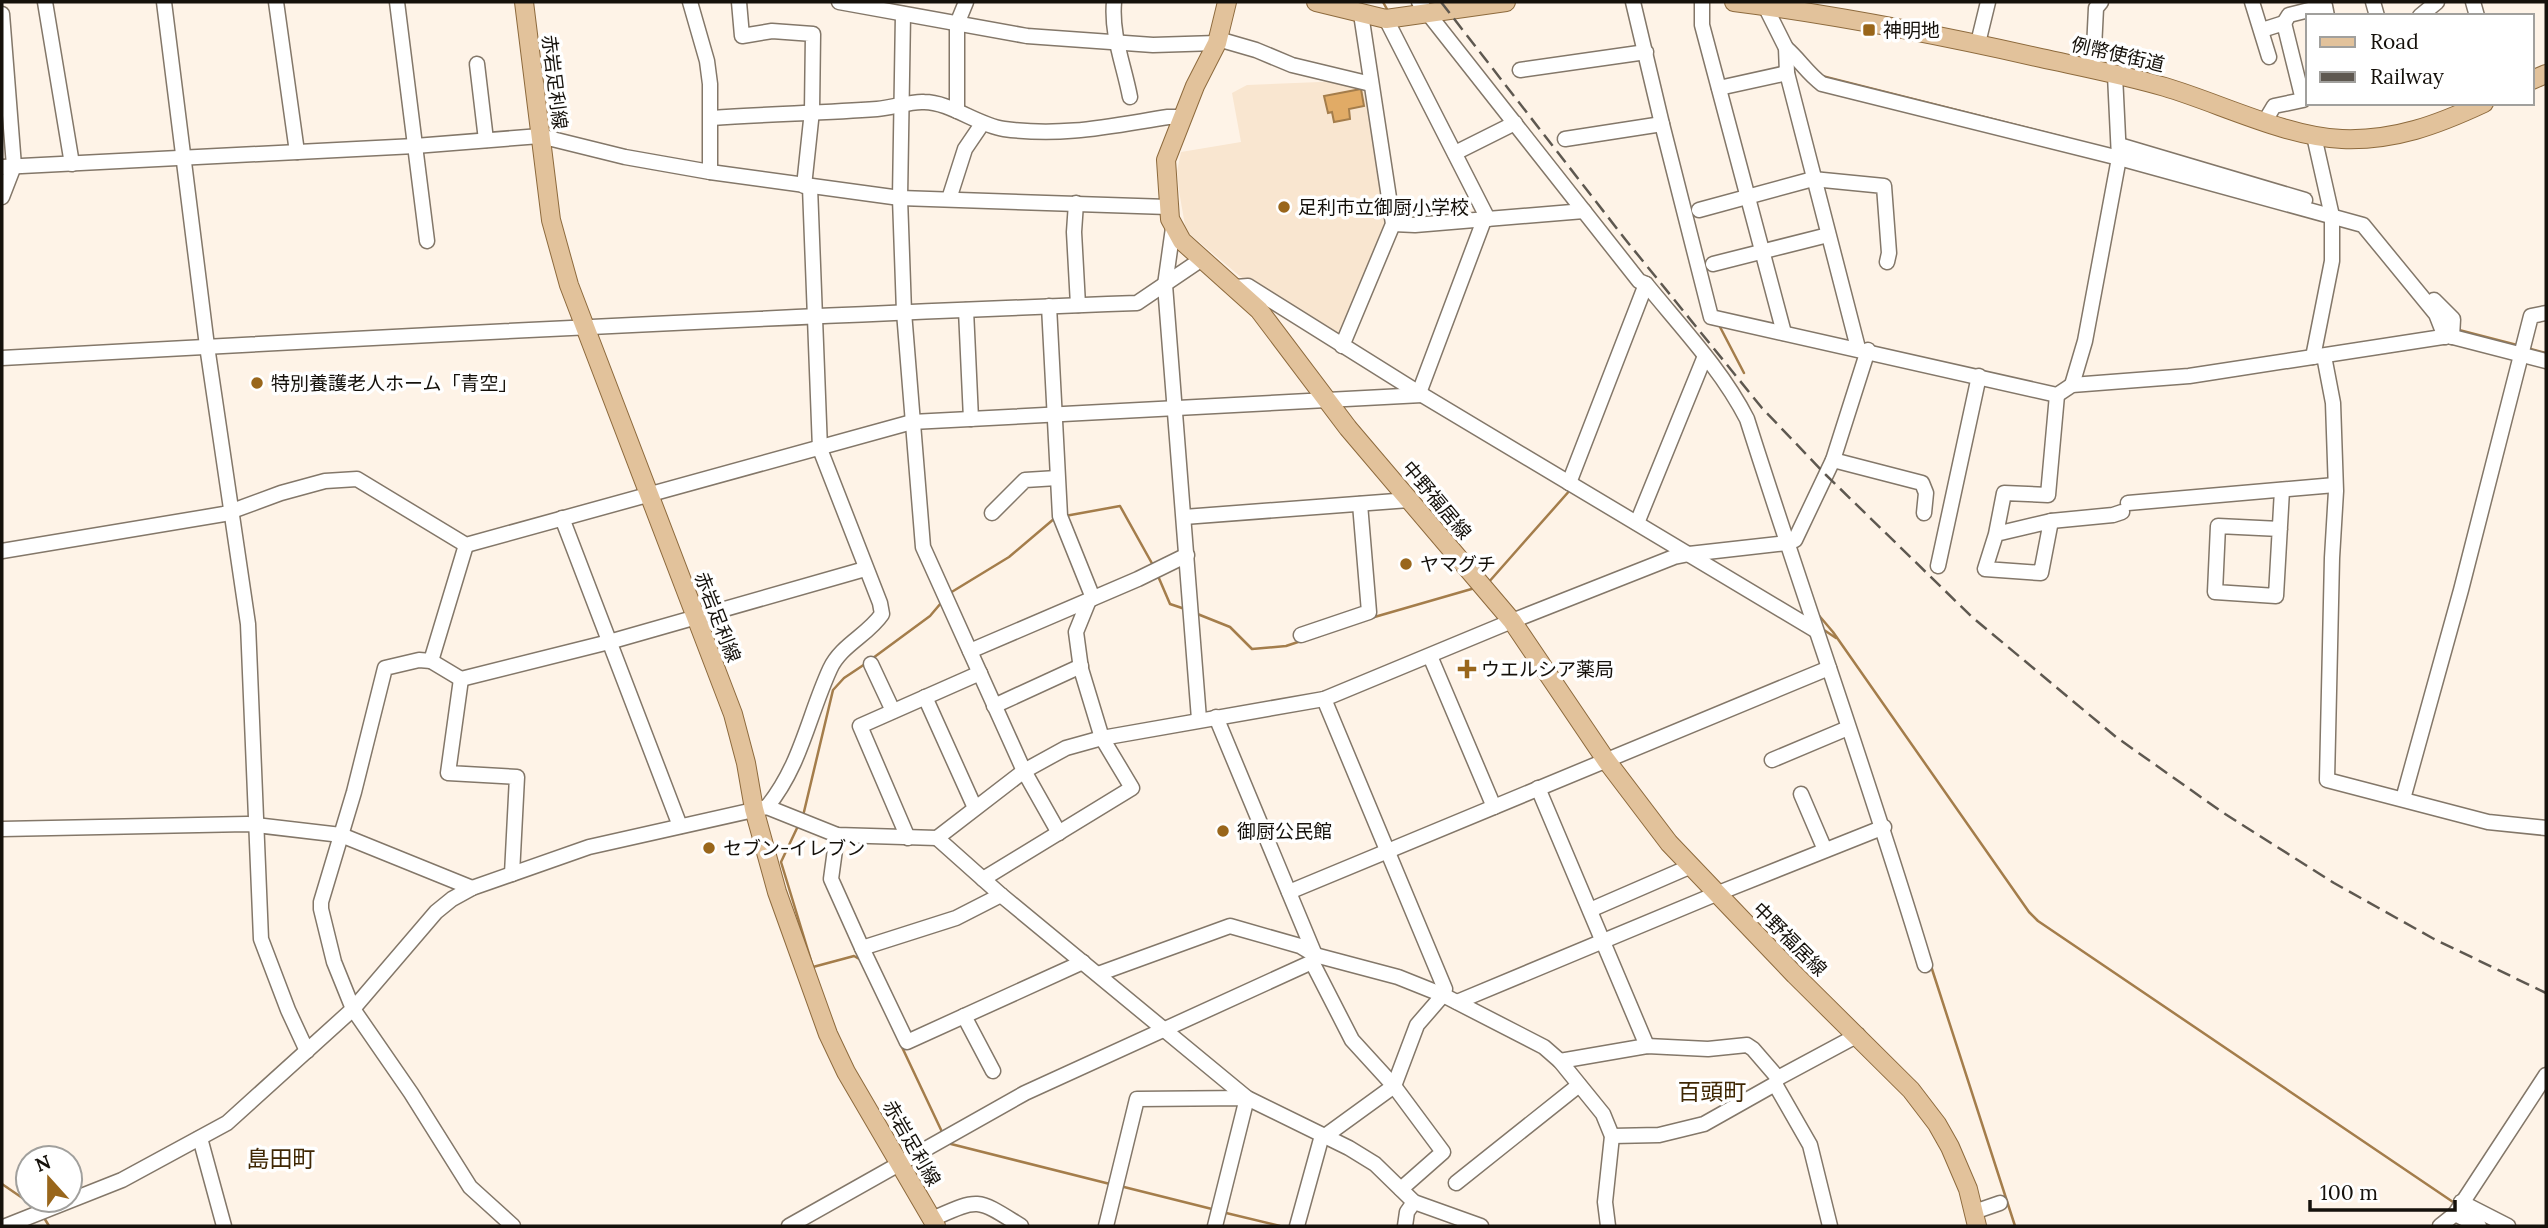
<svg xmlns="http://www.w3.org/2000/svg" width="2548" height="1228" font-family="Lora,'Noto Sans JP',serif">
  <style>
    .built { fill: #f9e6d0 }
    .water { fill: #e1ab66; stroke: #a47d4b; stroke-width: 2 }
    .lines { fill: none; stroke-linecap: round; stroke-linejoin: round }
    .stream { stroke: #a47d4b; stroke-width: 2.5 }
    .minor-casing { stroke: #837769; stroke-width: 17 }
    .major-casing { stroke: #8d6a3d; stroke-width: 20 }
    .minor { stroke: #fff; stroke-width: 14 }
    .major { stroke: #e2c29b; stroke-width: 18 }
    .rail { stroke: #5e5850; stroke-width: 2.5; stroke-dasharray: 14 7; stroke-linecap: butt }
    .poi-dot { fill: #99661b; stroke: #fff; stroke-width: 2.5 }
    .labels { text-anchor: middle; stroke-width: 7; stroke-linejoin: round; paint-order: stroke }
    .poi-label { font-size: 19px; fill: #15110b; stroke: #fff; text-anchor: start }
    .street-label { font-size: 19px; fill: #15110b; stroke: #fff }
    .quarter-label { font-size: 23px; fill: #3f2703; stroke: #fff }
  </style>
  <rect width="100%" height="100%" fill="#fef3e7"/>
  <polygon class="built" points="1345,81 1368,87 1390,223 1340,340 1248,283 1186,231 1179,191 1177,171 1181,152 1241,142 1232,93 1247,85"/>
  <polygon class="water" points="1361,89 1364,106 1349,109 1350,119 1334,122 1332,112 1328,113 1324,96"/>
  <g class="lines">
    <g class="stream">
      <polyline points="1383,2 1388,11"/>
      <polyline points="1822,76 2067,138"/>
      <polyline points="1719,325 1744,373"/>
      <polyline points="2459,330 2517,345"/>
      <polyline points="2527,348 2546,353"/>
      <polyline points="1065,516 1120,506 1154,567"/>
      <polyline points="2,558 12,556"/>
      <polyline points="1158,576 1170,604 1185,609"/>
      <polyline points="1488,583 1571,489"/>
      <polyline points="950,593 1009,557 1055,518"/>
      <polyline points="1816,612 1833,632 2029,912 2038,921 2456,1204"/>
      <polyline points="1195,613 1230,627 1252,649 1286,646 1301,641"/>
      <polyline points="1371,618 1475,588"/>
      <polyline points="1824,630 1836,638"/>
      <polyline points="873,658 930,616 941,603"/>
      <polyline points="803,816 833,690 844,678 865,664"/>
      <polyline points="798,826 781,862 813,967 854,956 861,960"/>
      <polyline points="1931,966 2015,1226"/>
      <polyline points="901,1045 943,1134"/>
      <polyline points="947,1143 1110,1184"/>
      <polyline points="2,1184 37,1208"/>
      <polyline points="1120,1186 1212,1209"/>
      <polyline points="1222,1212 1280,1226"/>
      <polyline points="43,1216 49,1226"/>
    </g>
    <defs>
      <g id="minor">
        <polyline points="45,2 72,164"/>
        <polyline points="164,2 207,346 248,624 261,939 288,1010 307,1051"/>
        <polyline points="276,2 297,152"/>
        <polyline points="397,2 427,241"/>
        <polyline points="690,2 707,61 710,84 710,172"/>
        <polyline points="739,2 742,36 772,31 813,34 812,111 804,186"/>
        <polyline points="839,2 1027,36 1153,45 1217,43"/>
        <path d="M1114,2c-3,33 10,63 16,95"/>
        <path d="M1419,2l220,279 7,3c35,43 76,86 101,135 58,183 123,363 178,546"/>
        <polyline points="1633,2 1662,124 1711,317 2057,395 2072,385 2189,376 2449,336 2546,361"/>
        <polyline points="1702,2 1702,25 1784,333"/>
        <polyline points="2252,2 2269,57"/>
        <polyline points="2373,2 2377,16"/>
        <polyline points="2473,2 2477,16"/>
        <polyline points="1765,6 1786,48 1787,73 1858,348"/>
        <polyline points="2,14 14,166 2,197"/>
        <polyline points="903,14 900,198 904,312 923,547 1024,771 1059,833"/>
        <polyline points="2420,16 2437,2"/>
        <polyline points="1386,19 1488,219"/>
        <polyline points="2284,23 2289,15 2325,6 2327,16"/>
        <polyline points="2262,30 2284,23 2303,100 2274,106 2265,121"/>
        <polyline points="1218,39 1256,50 1292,65 1371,84"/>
        <polyline points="1978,43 1988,2"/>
        <path d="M1786,48c13,11 22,26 36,36l297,74 244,67 73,89 9,23"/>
        <polyline points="477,64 486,140"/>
        <polyline points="2093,69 2096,8 2101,2"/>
        <polyline points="1520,70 1646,52"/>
        <polyline points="1719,88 1787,73"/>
        <polyline points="957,111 957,24 966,2"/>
        <path d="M712,118c55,-4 110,-5 165,-9 15,-1 34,-8 47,-7 26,0 53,23 80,27 60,8 106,-3 164,-12h14"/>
        <polyline points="1565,139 1662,124"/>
        <polyline points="2119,145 2305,200"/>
        <polyline points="1455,153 1515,123"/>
        <polyline points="2,167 415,146 540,136 625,157 710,172 900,198 1168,207"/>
        <polyline points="949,199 965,149 982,124"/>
        <polyline points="1076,203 1074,232 1078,305"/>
        <polyline points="1699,210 1813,179 1884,186 1889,253 1887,262"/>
        <polyline points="1393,224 1415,225 1584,211"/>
        <polyline points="1173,228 1165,285 1199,719"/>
        <polyline points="1713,264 1828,235"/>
        <polyline points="1236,287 1248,286 1419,393 1815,630"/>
        <polyline points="2434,300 2453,319 2452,337"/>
        <polyline points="1049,306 1060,516 1093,598"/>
        <polyline points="966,310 971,419"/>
        <polyline points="1342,346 1393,224 1361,14"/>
        <polyline points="2324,356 2333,403 2336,491 2332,558 2327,780 2488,822 2546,828"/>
        <polyline points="2313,357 2332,261 2332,216 2314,136"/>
        <path d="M2,358c378,-21 756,-41 1135,-55l65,-44"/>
        <polyline points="2072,385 2085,341 2119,158 2115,75"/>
        <polyline points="1419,393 1484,220"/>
        <polyline points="1833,460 1922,483 1926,493 1924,513"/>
        <polyline points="1569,483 1646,284"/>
        <polyline points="2128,503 2335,485"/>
        <polyline points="992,513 1025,480 1057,478"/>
        <polyline points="1184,517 1409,500"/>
        <polyline points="562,518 680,826"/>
        <polyline points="2051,521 2113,515 2122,512"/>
        <polyline points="1637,523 1705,356"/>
        <polyline points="2280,529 2218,526 2215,592 2276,596 2282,490"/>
        <polyline points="1996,534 2051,521 2041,573 1985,569 1996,534 2004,493 2048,495 2057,395"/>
        <polyline points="466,545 431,661 419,660 385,668 354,792 321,902 321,909 334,962 353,1009 411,1093 470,1187 513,1226"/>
        <polyline points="2,551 224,514 281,493 325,481 357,479 466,545 912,422 1422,395"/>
        <polyline points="1938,566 1979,376"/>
        <polyline points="1301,635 1369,612 1360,504"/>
        <polyline points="970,651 1138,579 1187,555"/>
        <polyline points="1430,656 1494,807"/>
        <polyline points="431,661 461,679 609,642 865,569"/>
        <polyline points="871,664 893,711"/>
        <polyline points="461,679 448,773 517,777 512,874"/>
        <polyline points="925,697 975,808"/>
        <polyline points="994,706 1081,666"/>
        <polyline points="1216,717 1315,955 1312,962 1352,1040 1394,1086 1443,1152 1401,1189"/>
        <polyline points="1772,760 1848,728"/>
        <polyline points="1538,788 1647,1046"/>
        <polyline points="1801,794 1825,850"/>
        <polyline points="2403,799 2461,590 2531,316 2546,313"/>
        <path d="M767,807c34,-42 41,-90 63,-138 11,-24 38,-34 52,-55l-2,-11 -60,-154 -10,-262"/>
        <polyline points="2,829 247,824 341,835 472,888"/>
        <polyline points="837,835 831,879 862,948 956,918 1001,895"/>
        <polyline points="908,838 860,726 980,673"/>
        <polyline points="937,838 1001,895 1247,1098 1349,1148 1375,1164 1414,1202 1481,1226"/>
        <polyline points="983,879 1132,788 1102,738 1081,669 1076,632 1089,600"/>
        <polyline points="1289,892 1829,668"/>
        <polyline points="1590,910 1689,867"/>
        <polyline points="862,948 907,1042 1083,962"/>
        <polyline points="1098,974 1230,926 1300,946 1315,955 1398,977 1443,995 1544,1047 1560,1061 1603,1114 1612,1136 1605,1202 1608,1226"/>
        <polyline points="1457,1002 1716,894 1884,827"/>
        <polyline points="964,1016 993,1071"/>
        <polyline points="1560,1061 1647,1046 1708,1049 1747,1045 1753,1049 1778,1078"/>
        <polyline points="1775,1084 1810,1145 1830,1226"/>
        <polyline points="1612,1136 1659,1135 1704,1124 1775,1084 1778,1078 1858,1035"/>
        <polyline points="200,1138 224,1226"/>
        <polyline points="1456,1183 1579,1085"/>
        <polyline points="2461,1202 2508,1226"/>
        <polyline points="1974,1212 2000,1203"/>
        <polyline points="2455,1214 2479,1226"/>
        <path d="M932,1219c48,-21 44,-21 89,7"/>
        <polyline points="6,1226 122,1180 227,1123 353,1009 436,912 452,899 472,888 589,847 767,807 837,835 937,838 1024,771 1066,748 1102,738 1324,699 1512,621 1674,557 1689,554 1787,543 1795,540 1833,460 1868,350"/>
        <polyline points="789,1226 1025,1093 1312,962"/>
        <polyline points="1106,1226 1137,1099 1247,1098 1215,1226"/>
        <polyline points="1297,1226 1321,1139 1394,1086 1417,1025 1443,995 1445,989 1324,699"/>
        <polyline points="1405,1226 1407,1212 1414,1202"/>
        <polyline points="2440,1226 2455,1214 2546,1075"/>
      </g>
      <g id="major">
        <polyline points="524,2 551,220 569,285 733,714 746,763 754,809 777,892 828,1034 846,1072 936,1226"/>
        <polyline points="1227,2 1217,43 1195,86 1166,160 1170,219 1182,241 1259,310 1348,428 1512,621 1606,760 1669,843 1795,975 1911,1090 1937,1124 1950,1147 1968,1189 1977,1226"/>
        <polyline points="1316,2 1386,19 1506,2"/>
        <path d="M1734,2c103,13 205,33 307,56 41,9 83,17 124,29 54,16 122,50 177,52 52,2 95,-14 142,-36"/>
        <polyline points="2532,80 2546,74"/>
      </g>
    </defs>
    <use href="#minor" class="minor-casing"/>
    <use href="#major" class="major-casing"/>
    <use href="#minor" class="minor"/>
    <use href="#major" class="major"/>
    <polyline class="rail" points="1441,2 1625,239 1762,408 1826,475 1972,617 2116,737 2222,812 2334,883 2434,939 2546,993"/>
  </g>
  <g class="poi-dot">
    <rect x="1862" y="23" width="14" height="14" rx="3.5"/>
    <circle cx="1284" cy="207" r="7"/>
    <circle cx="257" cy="383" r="7"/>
    <circle cx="1406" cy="564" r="7"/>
    <path d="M1463.5 658.5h7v7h7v7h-7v7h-7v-7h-7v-7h7z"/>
    <circle cx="1223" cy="831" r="7"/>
    <circle cx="709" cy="848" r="7"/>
  </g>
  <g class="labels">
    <g class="poi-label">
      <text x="1883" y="37">神明地</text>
      <text x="1298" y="214">足利市立御厨小学校</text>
      <text x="271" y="390">特別養護老人ホーム「青空」</text>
      <text x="1420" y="571">ヤマグチ</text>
      <text x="1481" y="676">ウエルシア薬局</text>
      <text x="1237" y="838">御厨公民館</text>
      <text x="723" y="855">セブン-イレブン</text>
    </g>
    <g class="street-label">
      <text transform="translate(2118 54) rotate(13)" y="7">例幣使街道</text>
      <text transform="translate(555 82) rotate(83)" y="7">赤岩足利線</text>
      <text transform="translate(1437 500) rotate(50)" y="7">中野福居線</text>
      <text transform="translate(718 617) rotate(69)" y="7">赤岩足利線</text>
      <text transform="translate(1790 939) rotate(45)" y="7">中野福居線</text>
      <text transform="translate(912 1143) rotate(60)" y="7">赤岩足利線</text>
    </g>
    <g class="quarter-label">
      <text x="1712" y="1100">百頭町</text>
      <text x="281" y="1167">島田町</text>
    </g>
  </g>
  <rect width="2548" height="1228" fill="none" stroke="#15110b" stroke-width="7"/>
  <rect x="2306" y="14" width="228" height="91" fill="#ffffff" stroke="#a1a09d" stroke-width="2"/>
  <rect x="2320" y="37" width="35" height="10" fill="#e2c29b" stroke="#a1a09d" stroke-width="2"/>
  <text x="2370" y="49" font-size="21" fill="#15110b">Road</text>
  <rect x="2320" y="72" width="35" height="10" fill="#5e5850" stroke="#a1a09d" stroke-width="2"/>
  <text x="2370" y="84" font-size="21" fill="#15110b">Railway</text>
  <g transform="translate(49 1179) rotate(339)"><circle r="33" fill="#ffffff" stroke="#a1a09d" stroke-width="2"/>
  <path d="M0-5L12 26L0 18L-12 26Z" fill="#99661b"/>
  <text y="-10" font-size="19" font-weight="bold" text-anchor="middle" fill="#15110b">N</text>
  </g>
  <path d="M2310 1200v10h145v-10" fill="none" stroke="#15110b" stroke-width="3.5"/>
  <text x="2320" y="1200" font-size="21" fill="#15110b" stroke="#ffffff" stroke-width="5" paint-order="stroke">100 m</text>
</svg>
